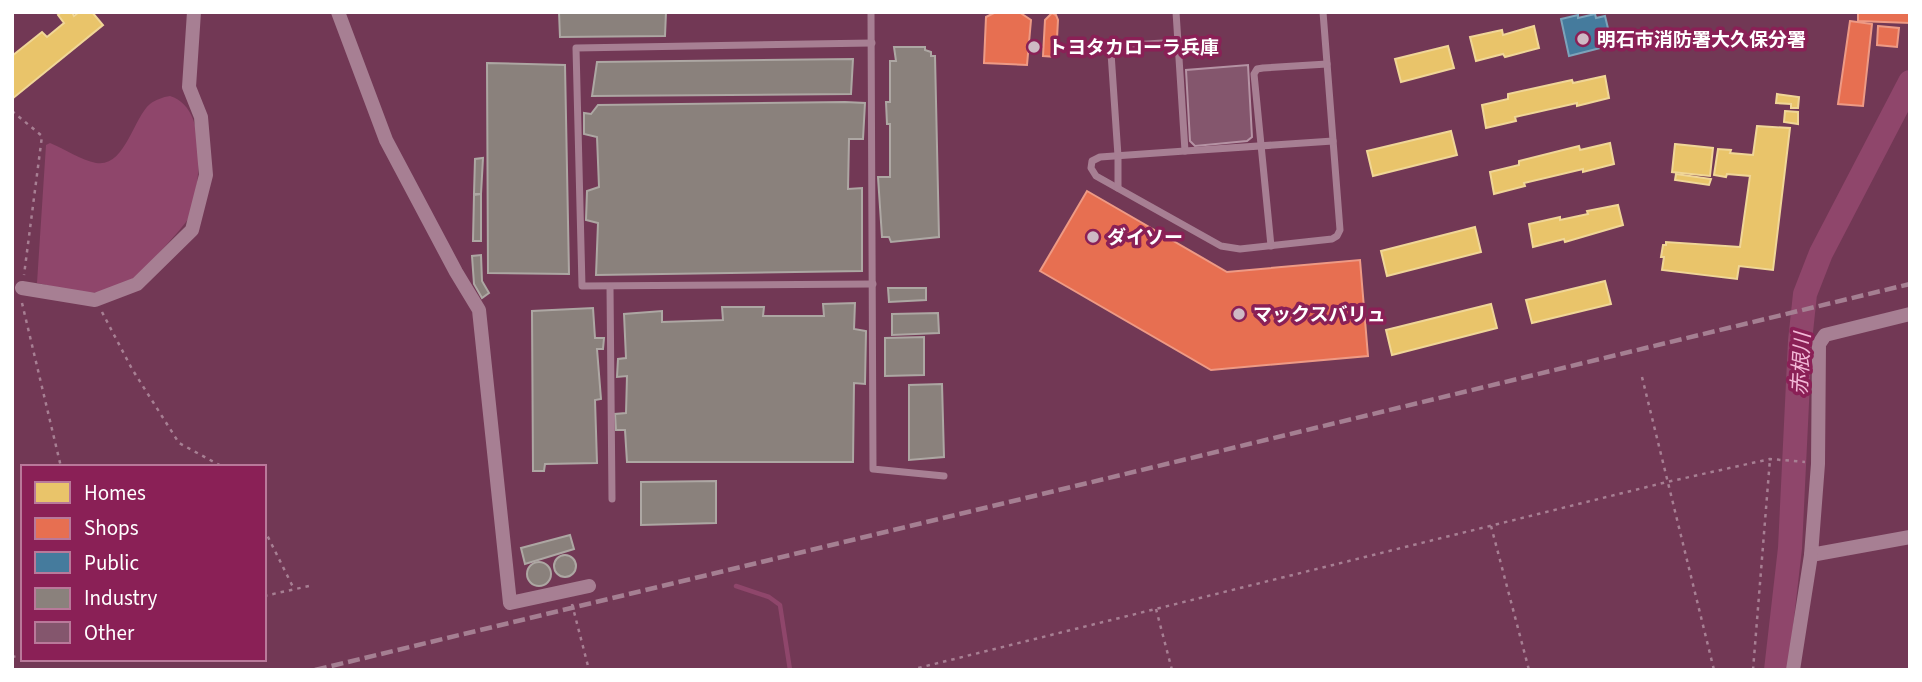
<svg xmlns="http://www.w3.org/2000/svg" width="1922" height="682" font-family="'Source Sans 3','Noto Sans JP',sans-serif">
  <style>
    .water { fill: #8f466b }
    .homes { fill: #e9c46a; stroke: #f0d697; stroke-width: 2 }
    .shops { fill: #e76f51; stroke: #ee9a85; stroke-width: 2 }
    .public { fill: #457b9d; stroke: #7da3ba; stroke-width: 2 }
    .industry { fill: #8a817c; stroke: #ada7a3; stroke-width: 2 }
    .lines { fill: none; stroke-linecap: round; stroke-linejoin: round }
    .stream { stroke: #8f466b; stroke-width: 4.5 }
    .river { stroke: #8f466b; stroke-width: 24 }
    .building { fill: #84566d; stroke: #b593a4; stroke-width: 2 }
    .path { stroke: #a77f93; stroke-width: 2.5; stroke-dasharray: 3.5 5; stroke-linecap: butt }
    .service { stroke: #a77f93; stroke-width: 7 }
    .minor { stroke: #a77f93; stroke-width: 14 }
    .rail { stroke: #a57f92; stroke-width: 4.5; stroke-dasharray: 12 5; stroke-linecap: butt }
    .poi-dot { fill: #ceb9c4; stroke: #8a2056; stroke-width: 2.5 }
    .labels { text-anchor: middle; stroke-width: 7; stroke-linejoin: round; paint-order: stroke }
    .poi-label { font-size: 19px; font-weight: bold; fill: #fff; stroke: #8a2056; text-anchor: start }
    .water-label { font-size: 21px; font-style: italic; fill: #f2b8d7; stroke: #8a2056 }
  </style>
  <rect width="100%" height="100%" fill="#723855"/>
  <path class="water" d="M170,96c36,11 30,72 25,101 -1,5 -1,11 -3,16 -4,10 -52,62 -61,67 -7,4 -18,8 -25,11 -22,6 -48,-4 -69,-8l9,-138 4,-2c15,6 31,17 46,20 29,5 37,-45 54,-59 5,-4 13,-7 20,-8z"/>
  <g class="homes">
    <polygon points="62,12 72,12 74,16 79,12 92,12 103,25 12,99 12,56 42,32 47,37 64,23 58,15"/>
    <polygon points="1534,26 1539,48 1505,57 1503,54 1476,61 1470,37 1502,30 1503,35"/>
    <polygon points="1448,46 1454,68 1401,82 1395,59"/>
    <polygon points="1605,76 1609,98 1577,106 1577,103 1515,117 1516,121 1486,128 1482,105 1508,99 1508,94 1572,80 1573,83"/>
    <polygon points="1777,94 1799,97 1798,108 1791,108 1791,104 1776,103"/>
    <polygon points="1785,111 1798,112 1798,124 1784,122"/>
    <polygon points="1757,126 1790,128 1773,270 1739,266 1737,279 1662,270 1664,257 1661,257 1663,245 1666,245 1666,242 1740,247 1750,176 1727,174 1726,177 1714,175 1718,149 1731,150 1730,153 1753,155"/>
    <polygon points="1451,131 1457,155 1373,176 1367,151"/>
    <polygon points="1610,143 1614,164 1583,172 1583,169 1524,183 1525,186 1494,194 1490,172 1519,165 1519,161 1579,146 1580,150"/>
    <polygon points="1675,144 1713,148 1710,176 1672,172"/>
    <polygon points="1676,174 1711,179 1709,185 1675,180"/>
    <polygon points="1618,205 1623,225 1565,242 1564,239 1533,247 1529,224 1560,217 1560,220 1588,214 1587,211"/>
    <polygon points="1475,227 1481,252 1387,276 1381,251"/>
    <polygon points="1605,281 1611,304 1532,323 1526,300"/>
    <polygon points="1491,304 1497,328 1392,355 1386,330"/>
  </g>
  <g class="shops">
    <polygon points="996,12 1019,12 1031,20 1027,65 984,63 986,17"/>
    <polygon points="1858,12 1910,12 1910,23 1858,21"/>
    <polygon points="1052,13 1056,15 1058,20 1056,57 1043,56 1045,20"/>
    <polygon points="1850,21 1872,24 1863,106 1838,104"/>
    <polygon points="1878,26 1899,28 1897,47 1877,45"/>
    <polygon points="1087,191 1227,272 1360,260 1368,356 1211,370 1040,271"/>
  </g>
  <polygon class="public" points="1595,14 1596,18 1605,16 1612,45 1569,56 1561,19 1578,15 1578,18"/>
  <g class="industry">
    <polygon points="559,12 666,12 665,36 560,37"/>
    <polygon points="894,47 925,47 925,50 931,52 931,56 935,56 939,237 891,242 889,237 882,237 878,177 890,177 890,124 887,124 886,102 890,102 890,61 896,61"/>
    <polygon points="853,59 851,94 592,96 597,62"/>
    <polygon points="487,63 565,65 569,274 488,273"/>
    <polygon points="845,102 865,103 863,139 849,139 848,189 862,188 862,271 596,275 598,223 586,220 587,191 599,187 597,137 584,134 584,113 591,114 598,105"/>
    <polygon points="483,158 481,194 474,194 475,159"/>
    <polygon points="481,194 481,241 473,241 474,195"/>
    <polygon points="481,255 482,281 489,293 482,298 474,284 472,256"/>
    <polygon points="888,288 926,288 926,300 889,302"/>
    <polygon points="855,303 854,329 866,331 865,384 854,383 853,462 627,462 625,430 616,430 615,414 626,413 627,376 617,377 618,359 626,358 624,314 662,311 662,322 723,320 722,307 764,307 763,316 824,316 823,304"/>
    <polygon points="593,308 595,338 604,338 603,349 597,349 601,399 595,400 597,463 545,464 544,471 533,471 532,311"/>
    <polygon points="938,313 939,333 892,335 892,314"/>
    <polygon points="924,337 924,375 885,376 885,338"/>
    <polygon points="942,384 944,457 909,460 909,385"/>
    <polygon points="716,481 716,523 641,525 641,482"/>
    <polygon points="570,535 574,549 525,564 521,548"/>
    <circle cx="565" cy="566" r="11"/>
    <circle cx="539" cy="574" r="12"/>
  </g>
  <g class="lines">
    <polyline class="stream" points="736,586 769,597 780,605 790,670"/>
    <polyline class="river" points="1776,670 1790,548 1800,341 1805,294 1821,253 1910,82"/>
  </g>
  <polygon class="building" points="1248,65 1252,137 1247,141 1195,146 1190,141 1186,70"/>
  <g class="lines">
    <g class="path">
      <polyline points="12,111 42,136 24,275"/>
      <polyline points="22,303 61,467"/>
      <polyline points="102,312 132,369 179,443 223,467"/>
      <polyline points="1642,377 1714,670"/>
      <polyline points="1491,526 1529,670"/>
      <polyline points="264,529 294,589"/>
      <polyline points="264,596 309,586"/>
      <polyline points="572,604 589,670"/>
      <polyline points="1156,609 1172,670"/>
      <polyline points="12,657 23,655"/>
      <polyline points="910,670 1667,482 1770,459 1805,462"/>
      <polyline points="1753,670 1770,459"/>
    </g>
    <g class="service">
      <polyline points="871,12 873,469 944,476"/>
      <polyline points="1176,12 1185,151 1100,157 1092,161 1091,168 1096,176 1221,246 1240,249 1332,239 1337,236 1340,230 1323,12"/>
      <polyline points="872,43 576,48 582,286 873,284"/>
      <polyline points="1185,151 1333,141"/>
      <polyline points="1118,188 1118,156 1111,53 1112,48 1116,46 1178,42"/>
      <polyline points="1271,246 1254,74 1257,69 1263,68 1327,64"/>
      <polyline points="610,287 612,499"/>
    </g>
    <g class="minor">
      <polyline points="338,12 386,140 456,272 479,310 510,603 589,586"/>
      <polyline points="22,288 95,300 137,284 192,230 206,175 201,117 189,87 194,12"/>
      <polyline points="1910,314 1825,335 1819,344 1818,464 1811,555 1910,537"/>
      <polyline points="1793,670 1811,555"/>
    </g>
    <polyline class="rail" points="315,670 1910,284"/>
  </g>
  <g class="poi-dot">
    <circle cx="1583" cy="39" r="7"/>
    <circle cx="1034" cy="47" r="7"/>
    <circle cx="1093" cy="237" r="7"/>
    <circle cx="1239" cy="314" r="7"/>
  </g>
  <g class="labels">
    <g class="poi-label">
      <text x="1597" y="46">明石市消防署大久保分署</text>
      <text x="1048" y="54">トヨタカローラ兵庫</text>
      <text x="1107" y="244">ダイソー</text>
      <text x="1253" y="321">マックスバリュ</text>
    </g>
    <g class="water-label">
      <text transform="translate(1801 364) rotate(-87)" y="7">赤根川</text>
    </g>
  </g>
  <rect width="1922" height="682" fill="none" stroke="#ffffff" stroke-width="28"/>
  <rect x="21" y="465" width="245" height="196" fill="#8a2056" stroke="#b9799a" stroke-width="2"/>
  <rect x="35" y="482" width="35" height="21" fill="#e9c46a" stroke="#b9799a" stroke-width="2"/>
  <text x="84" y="500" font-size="21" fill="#ffffff">Homes</text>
  <rect x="35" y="518" width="35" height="21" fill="#e76f51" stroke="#b9799a" stroke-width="2"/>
  <text x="84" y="535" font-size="21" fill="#ffffff">Shops</text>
  <rect x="35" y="552" width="35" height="21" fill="#457b9d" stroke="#b9799a" stroke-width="2"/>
  <text x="84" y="570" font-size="21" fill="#ffffff">Public</text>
  <rect x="35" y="588" width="35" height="21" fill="#8a817c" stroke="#b9799a" stroke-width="2"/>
  <text x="84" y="605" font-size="21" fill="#ffffff">Industry</text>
  <rect x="35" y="622" width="35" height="21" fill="#84566d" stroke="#b9799a" stroke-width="2"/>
  <text x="84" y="640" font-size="21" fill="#ffffff">Other</text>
</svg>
